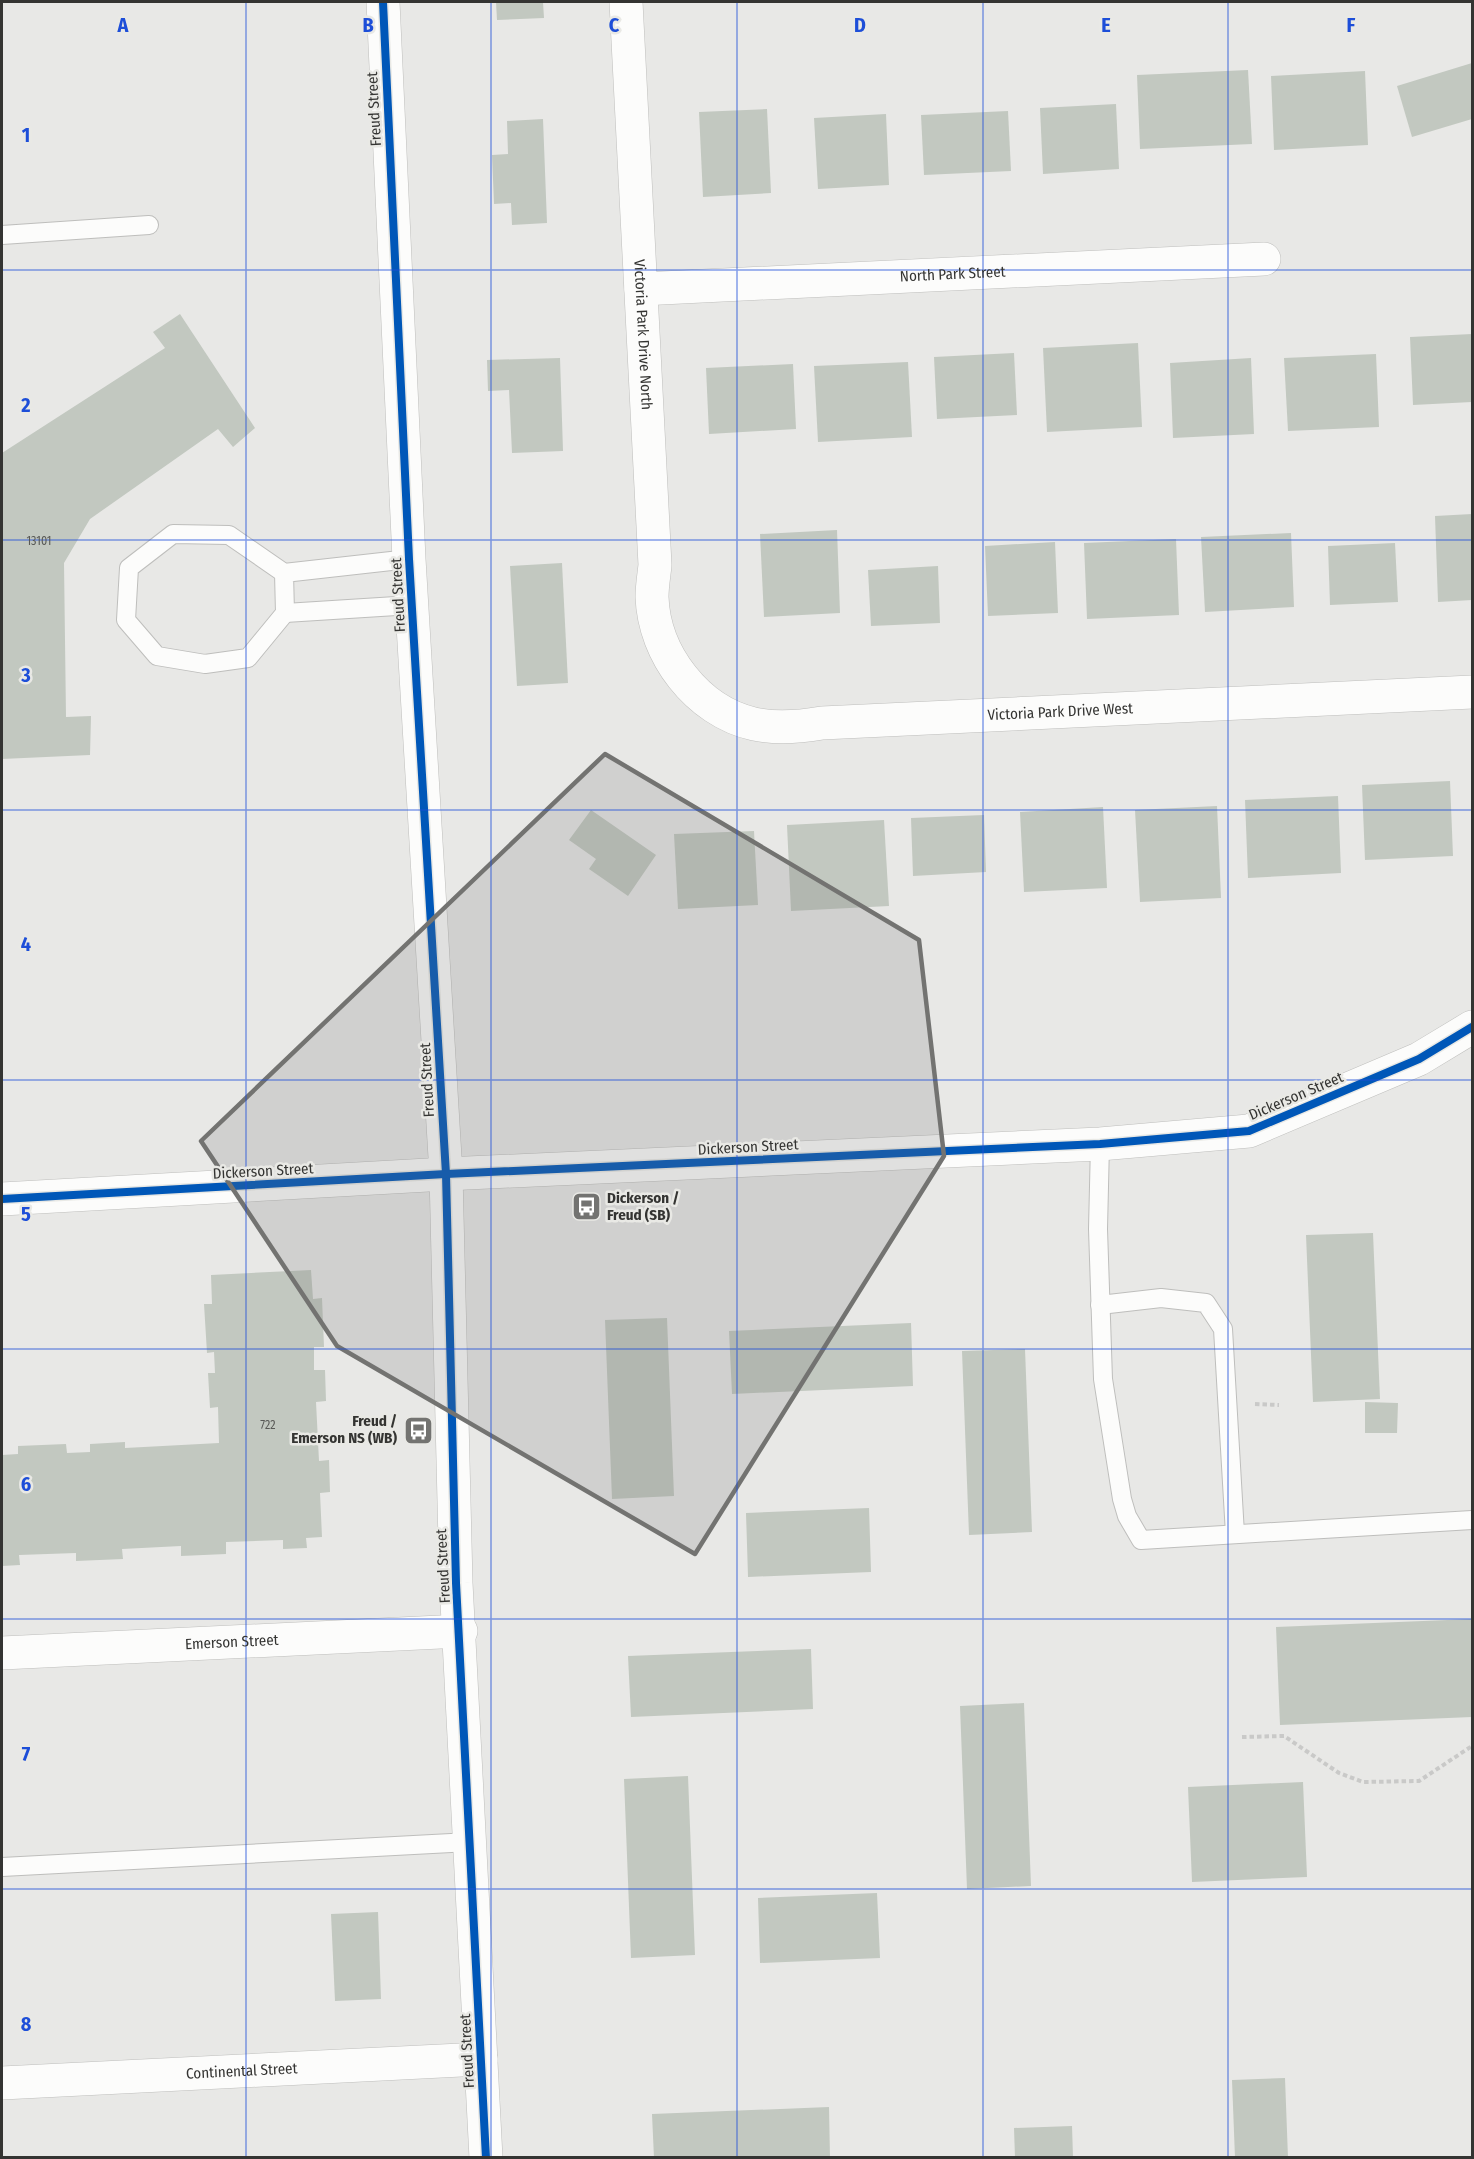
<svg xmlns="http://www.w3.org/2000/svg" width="1474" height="2159" viewBox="0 0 1474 2159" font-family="'Fira Sans Condensed',sans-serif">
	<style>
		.building { fill: #c2c8c0 }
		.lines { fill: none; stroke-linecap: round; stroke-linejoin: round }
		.lane-casing { stroke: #bebebc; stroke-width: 20 }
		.street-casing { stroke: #bebebc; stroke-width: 34 }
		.secondary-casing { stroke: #bebebc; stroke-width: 34 }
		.path { stroke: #c9c9c8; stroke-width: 4; stroke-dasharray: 4.5 3; stroke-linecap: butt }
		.lane { stroke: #fcfcfb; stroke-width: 18 }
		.street { stroke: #fcfcfb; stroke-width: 33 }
		.secondary { stroke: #fcfcfb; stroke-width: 33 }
		.cycleway-casing { stroke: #e9e9e5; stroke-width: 11 }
		.cycleway { stroke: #0057b8; stroke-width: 8 }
		.marked { fill: #737371; fill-opacity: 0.2; stroke: #737371; stroke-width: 4.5; stroke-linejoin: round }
		.grid { fill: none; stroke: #1d4ed8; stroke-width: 1.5; stroke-opacity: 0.55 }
		.labels { text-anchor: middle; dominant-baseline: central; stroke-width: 5; stroke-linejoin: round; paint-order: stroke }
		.number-label { font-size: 12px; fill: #585956 }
		.street-label { font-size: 15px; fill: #343432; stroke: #e9e9e5 }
		.poi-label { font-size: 15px; font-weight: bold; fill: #343432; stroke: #e9e9e5; text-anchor: start }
		.grid-label { font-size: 20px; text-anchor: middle; font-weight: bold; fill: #1d4ed8; stroke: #e9e9e5; stroke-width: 5; stroke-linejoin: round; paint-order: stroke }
	</style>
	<rect width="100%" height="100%" fill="#e8e8e6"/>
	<g class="building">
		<polygon points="496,2 543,2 544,18 497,20"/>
		<polygon points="1472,63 1472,119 1412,137 1397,86"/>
		<polygon points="1248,70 1252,144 1140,149 1137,75"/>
		<polygon points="1365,71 1368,145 1274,150 1271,76"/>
		<polygon points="1116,104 1119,169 1043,174 1040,108"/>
		<polygon points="767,109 771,193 703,197 699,112"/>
		<polygon points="1008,111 1011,171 924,175 921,115"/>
		<polygon points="886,114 889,185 818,189 814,118"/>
		<polygon points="543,119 547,223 512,225 511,203 494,204 492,155 508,154 507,121"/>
		<polygon points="180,314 255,428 233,447 218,429 90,519 64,563 66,717 91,716 90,755 2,759 2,453 165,348 153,332"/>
		<polygon points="1472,334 1472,402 1413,405 1410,337"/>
		<polygon points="1138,343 1142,427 1047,432 1043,348"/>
		<polygon points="1014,353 1017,415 937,419 934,357"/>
		<polygon points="1376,354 1379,427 1288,431 1284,358"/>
		<polygon points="560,358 563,451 512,453 509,390 488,391 487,360"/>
		<polygon points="1251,358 1254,434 1173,438 1170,363"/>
		<polygon points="908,362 912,437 818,442 814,366"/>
		<polygon points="793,364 796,429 709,434 706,368"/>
		<polygon points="1472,514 1472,600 1438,602 1435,516"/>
		<polygon points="837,530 840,613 764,617 760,534"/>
		<polygon points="1291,533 1294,607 1205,612 1201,537"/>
		<polygon points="1176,539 1179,615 1087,619 1084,543"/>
		<polygon points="1055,542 1058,613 988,616 985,546"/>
		<polygon points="1395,543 1398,602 1330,605 1328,546"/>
		<polygon points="562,563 568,683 517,686 510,566"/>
		<polygon points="938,566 940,623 871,626 868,570"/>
		<polygon points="1450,781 1453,856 1365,860 1362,785"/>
		<polygon points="1338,796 1341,873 1248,878 1245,800"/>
		<polygon points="1217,806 1221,898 1140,902 1135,810"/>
		<polygon points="1103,807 1107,888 1024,892 1020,812"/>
		<polygon points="591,810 656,855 628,896 589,869 596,859 569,840"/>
		<polygon points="984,815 986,872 913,876 911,818"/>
		<polygon points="884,820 889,906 791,911 787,825"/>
		<polygon points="754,831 758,905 678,909 674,834"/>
		<polygon points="1373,1233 1380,1399 1313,1402 1306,1235"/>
		<polygon points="311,1270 313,1299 322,1298 324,1347 314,1347 314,1370 325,1370 326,1401 316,1402 319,1461 329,1460 330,1492 320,1493 322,1537 306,1538 307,1548 283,1549 283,1540 226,1542 226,1554 181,1556 181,1546 122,1549 123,1559 76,1561 76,1553 19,1555 20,1565 2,1566 2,1455 18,1454 18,1446 66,1444 67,1453 90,1452 90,1444 125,1442 125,1448 219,1443 218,1407 210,1408 208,1373 215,1373 214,1352 207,1353 204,1304 212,1304 211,1275"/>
		<polygon points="667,1318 674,1496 612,1499 605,1320"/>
		<polygon points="911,1323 913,1386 732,1394 729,1331"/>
		<polygon points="1025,1349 1032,1532 969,1535 962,1351"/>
		<polygon points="1365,1402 1398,1403 1397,1433 1365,1433"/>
		<polygon points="869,1508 871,1572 748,1577 746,1513"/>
		<polygon points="1472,1619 1472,1717 1280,1725 1276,1627"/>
		<polygon points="811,1649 813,1709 631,1717 628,1656"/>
		<polygon points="1024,1703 1031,1886 967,1889 960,1706"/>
		<polygon points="688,1776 695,1955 631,1958 624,1779"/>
		<polygon points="1303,1782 1307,1877 1192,1882 1188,1787"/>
		<polygon points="877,1893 880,1958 760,1963 758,1898"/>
		<polygon points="378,1912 381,1999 335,2001 331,1914"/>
		<polygon points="1285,2078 1288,2158 1235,2158 1232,2080"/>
		<polygon points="829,2107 830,2158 654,2158 652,2114"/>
		<polygon points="1072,2126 1073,2158 1015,2158 1014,2128"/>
	</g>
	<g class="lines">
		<defs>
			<g id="lane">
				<polyline points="2,235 149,225"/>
				<polyline points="284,573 285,613 248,658 205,664 157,656 126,620 129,568 173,534 229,535 284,573 409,559"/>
				<polyline points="285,613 412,605"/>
				<polyline points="1100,1144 1098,1229 1103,1379 1122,1499 1127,1516 1141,1540 1472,1520"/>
				<polyline points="1100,1305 1161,1298 1206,1303 1223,1329 1235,1534"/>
				<polyline points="2,1867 470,1842"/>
			</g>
			<g id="street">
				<polyline points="383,2 409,559 446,1174 1100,1144 1249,1131 1419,1059 1472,1027"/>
				<path id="s1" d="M626 2 655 565C654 575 652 586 652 597 654 654 697 711 754 724 777 729 799 727 822 723L1472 692"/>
				<path id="s2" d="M641 289 1264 259"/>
				<path id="s3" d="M2 1653 461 1631"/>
				<path id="s4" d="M2 2083 481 2059"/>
			</g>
			<polyline id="secondary" points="2,1199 446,1174 456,1583 486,2158"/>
		</defs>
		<use href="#lane" class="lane-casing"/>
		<use href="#street" class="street-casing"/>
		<use href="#secondary" class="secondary-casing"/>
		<g class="path">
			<polyline points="1255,1404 1279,1405"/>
			<polyline points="1242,1737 1284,1736 1339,1773 1363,1782 1419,1781 1472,1746"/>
		</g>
		<use href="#lane" class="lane"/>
		<use href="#street" class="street"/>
		<use href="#secondary" class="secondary"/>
		<defs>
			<g id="cycleway">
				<polyline points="383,2 409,559 446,1174 456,1583 486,2158"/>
				<polyline points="2,1199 446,1174 1100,1144 1249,1131 1419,1059 1472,1027"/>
			</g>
		</defs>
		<use href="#cycleway" class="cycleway-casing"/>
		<use href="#cycleway" class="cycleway"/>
	</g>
	<path class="marked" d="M605 754 919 940 944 1156 695 1554 337 1346 201 1141Z"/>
	<path class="grid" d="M246 2V2158M491 2V2158M737 2V2158M983 2V2158M1228 2V2158M2 270H1472M2 540H1472M2 810H1472M2 1080H1472M2 1349H1472M2 1619H1472M2 1889H1472"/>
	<defs>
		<symbol id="bus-square" viewBox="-11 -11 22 22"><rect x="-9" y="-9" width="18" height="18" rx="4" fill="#737371" stroke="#e9e9e5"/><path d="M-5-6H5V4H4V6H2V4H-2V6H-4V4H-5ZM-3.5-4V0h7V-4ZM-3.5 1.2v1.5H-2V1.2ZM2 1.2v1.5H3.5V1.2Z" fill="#fff"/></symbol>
	</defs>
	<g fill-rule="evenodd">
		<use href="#bus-square" x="570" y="1190" width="33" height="33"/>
		<use href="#bus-square" x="402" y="1414" width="33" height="33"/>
	</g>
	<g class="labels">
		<g class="number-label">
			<text x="39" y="541">13101</text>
			<text x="268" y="1425">722</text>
		</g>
		<g class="street-label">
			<text transform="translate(374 109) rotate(-93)">Freud Street</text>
			<text stroke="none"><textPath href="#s2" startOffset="312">North Park Street</textPath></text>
			<text stroke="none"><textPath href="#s1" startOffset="333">Victoria Park Drive North</textPath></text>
			<text transform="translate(398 595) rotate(-93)">Freud Street</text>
			<text stroke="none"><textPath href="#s1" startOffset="1077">Victoria Park Drive West</textPath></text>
			<text transform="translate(427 1080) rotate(-93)">Freud Street</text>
			<text transform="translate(1296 1096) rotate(-23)">Dickerson Street</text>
			<text transform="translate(748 1147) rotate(-3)">Dickerson Street</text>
			<text transform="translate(263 1171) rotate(-3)">Dickerson Street</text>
			<text transform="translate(443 1566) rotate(-93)">Freud Street</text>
			<text stroke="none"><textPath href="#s3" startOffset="230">Emerson Street</textPath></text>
			<text transform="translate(467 2051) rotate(-93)">Freud Street</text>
			<text stroke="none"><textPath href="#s4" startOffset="240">Continental Street</textPath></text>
		</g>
		<g class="poi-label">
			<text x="607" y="1198">Dickerson /<tspan x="607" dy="17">Freud (SB)</tspan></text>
			<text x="397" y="1421" text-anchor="end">Freud /<tspan x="397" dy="17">Emerson NS (WB)</tspan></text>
		</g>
	</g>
	<g class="grid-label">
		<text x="123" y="32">A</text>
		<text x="368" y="32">B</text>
		<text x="614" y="32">C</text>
		<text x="860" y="32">D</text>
		<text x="1106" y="32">E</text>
		<text x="1351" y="32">F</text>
		<text x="26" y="142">1</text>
		<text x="26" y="412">2</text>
		<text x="26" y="682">3</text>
		<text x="26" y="951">4</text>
		<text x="26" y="1221">5</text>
		<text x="26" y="1491">6</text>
		<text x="26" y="1761">7</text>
		<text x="26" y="2031">8</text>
	</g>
	<rect width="1474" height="2159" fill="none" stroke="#343432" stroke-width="6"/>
</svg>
